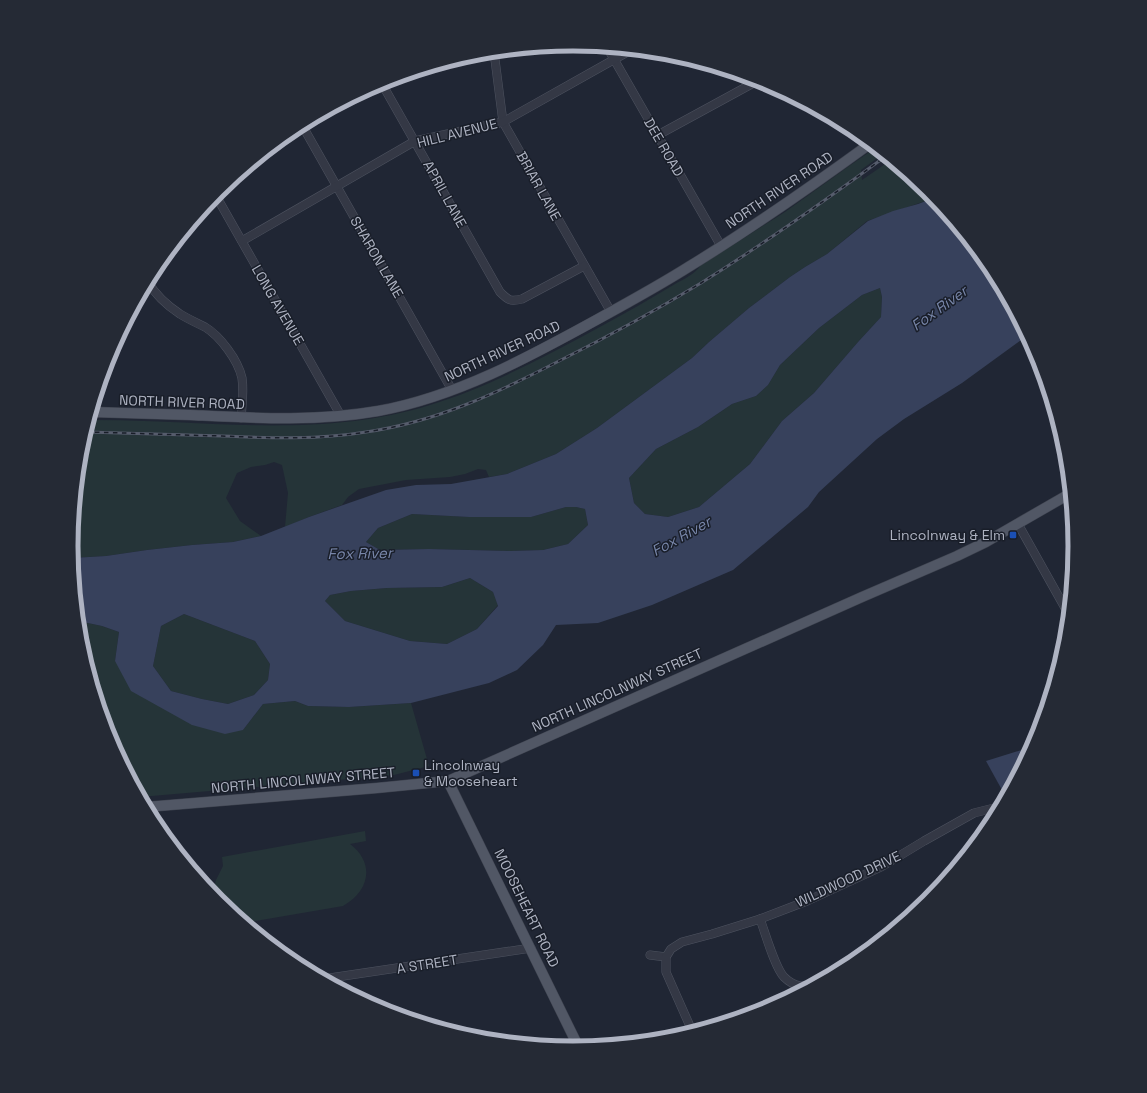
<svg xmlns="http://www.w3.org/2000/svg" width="1147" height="1093" viewBox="0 0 1147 1093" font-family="'Space Grotesk',sans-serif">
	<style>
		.green { fill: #253438 }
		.water { fill: #37415c; fill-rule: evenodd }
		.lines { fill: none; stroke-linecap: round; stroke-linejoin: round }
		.minor-casing { stroke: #4e5360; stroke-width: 9 }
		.major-casing { stroke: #3d424e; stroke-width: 11 }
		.minor { stroke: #343845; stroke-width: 8 }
		.major { stroke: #515765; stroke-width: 10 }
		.rail-casing { stroke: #565c6c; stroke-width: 3 }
		.rail { stroke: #191e29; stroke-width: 1.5; stroke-dasharray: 4.5; stroke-linecap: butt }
		.transit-dot { fill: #1a4fb4; stroke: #191e29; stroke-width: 1.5 }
		.labels { text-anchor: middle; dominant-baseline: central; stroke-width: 3; stroke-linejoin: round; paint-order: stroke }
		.street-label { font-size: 14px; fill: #aeb3c2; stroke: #191e29 }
		.poi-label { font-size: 14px; fill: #aeb3c2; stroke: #191e29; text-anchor: end }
		.water-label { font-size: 15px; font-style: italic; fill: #7886a9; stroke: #191e29 }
		.rim { fill: none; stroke: #aeb3c2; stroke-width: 5 }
	</style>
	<rect width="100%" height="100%" fill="#202634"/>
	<g class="green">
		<path d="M877 149 883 154 861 170 862 180 891 160 929 191 934 198 867 221 827 254 805 267 790 277 749 308 709 342 692 358 597 428 556 454 507 474 489 477 486 470 478 469 465 474 450 477 406 480 359 489 348 497 342 505 309 517 285 527 288 493 282 465 274 462 265 465 251 467 237 473 226 498 240 521 261 536 233 542 192 545 147 550 106 556 72 558 71 546 81 448 89 420C131 420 172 422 213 424 286 427 360 427 430 405 489 387 544 357 598 328 624 314 650 299 675 284 684 279 695 274 701 265L785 212 852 164 868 153Z"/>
		<polygon points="880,288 882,297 881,317 858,342 814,393 782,421 750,464 699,507 668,517 645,514 634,503 629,478 656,449 698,427 732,404 756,396 768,385 780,365 819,328 862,295"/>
		<polygon points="566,507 576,507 585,509 588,525 568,544 543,550 510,551 429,549 380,550 366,542 378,528 412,514 469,517 531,517"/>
		<polygon points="470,578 493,592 498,605 477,629 447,644 410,641 345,621 325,601 330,595 351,591 387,588 442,587"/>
		<polygon points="77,611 79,611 83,622 102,626 119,632 115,661 243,730 263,704 295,701 308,706 349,707 411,703 429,766 394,775 140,797 109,739 81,644"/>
		<polygon points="184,614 255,641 270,664 268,680 254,695 228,704 202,699 171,691 153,666 161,626"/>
		<path d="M365 831 366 841 350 844C375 863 370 891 343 906L244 923 216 900 215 895 214 887 216 880 223 866 222 857Z"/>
	</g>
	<g class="water">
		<path d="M934 198 991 268 1028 335 962 383 904 419 877 439 819 492 808 507 733 570 652 605 598 623 556 625 543 645 517 670 489 683 411 703 349 707 308 706 295 701 263 704 243 730 225 734 192 725 131 691 115 661 119 632 102 626 83 622 79 611H77L72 558 106 556 147 550 192 545 233 542 261 536 309 517 386 490 416 485 451 484 507 474 556 454 597 428 692 358 709 342 749 308 790 277 805 267 827 254 868 221 893 211 918 204ZM880 288 882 297 881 317 858 342 814 393 782 421 750 464 699 507 668 517 645 514 634 503 629 478 656 449 698 427 732 404 756 396 768 385 780 365 819 328 862 295ZM566 507H576L585 509 588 525 568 544 543 550 510 551 429 549 380 550 366 542 378 528 412 514 469 517H531ZM470 578 493 592 498 606 477 629 447 644 410 641 345 621 325 601 330 595 351 591 387 588 442 587ZM184 614 255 641 270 664 268 680 254 695 228 704 202 699 171 691 153 666 161 626Z"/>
		<polygon points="1034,746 1011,789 1002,790 986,761"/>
	</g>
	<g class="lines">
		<defs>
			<g id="minor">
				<polyline points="607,47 721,246"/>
				<polyline points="494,52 503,122 611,312"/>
				<path d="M381 82 500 292C508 300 510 302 522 299L584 266"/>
				<polyline points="302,125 452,390"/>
				<polyline points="658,135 759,80"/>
				<polyline points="215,194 341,416"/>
				<polyline points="242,241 415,141 503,122 631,50"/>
				<path d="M148 282C155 294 168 306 180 314 188 319 197 323 205 327 220 336 238 360 242 378 244 391 242 405 241 418"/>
				<polyline points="1018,524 1069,615"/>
				<path d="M760 919C765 932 775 968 784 977 788 981 795 985 800 986 809 987 819 981 827 978"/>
				<polyline points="650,955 666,957"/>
				<polyline points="323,979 531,948"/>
				<polyline points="693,1033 666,972 666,957 671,949 682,942 712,934 760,919 807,901 881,867 924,841 974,813 1002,806"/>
			</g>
			<g id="major">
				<path d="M92 412C124 413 157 414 190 415 253 418 315 422 378 411 456 397 529 357 598 319 629 302 660 285 690 266 752 228 812 186 871 143"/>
				<polyline points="448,781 579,1048"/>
				<polyline points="146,807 377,788 448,781 862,597 957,556 986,542 1071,493"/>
			</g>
		</defs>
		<use href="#minor" class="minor-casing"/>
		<use href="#major" class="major-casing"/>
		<use href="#minor" class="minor"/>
		<use href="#major" class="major"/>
		<defs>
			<path id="rail" d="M86 432C131 433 176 435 222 436 270 438 318 440 366 432 436 422 497 393 559 361 607 337 655 311 701 283 765 243 826 200 886 156"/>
		</defs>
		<use href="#rail" class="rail-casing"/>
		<use href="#rail" class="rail"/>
	</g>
	<g class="transit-dot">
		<rect x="1009" y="531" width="8" height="8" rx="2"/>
		<rect x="412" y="769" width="8" height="8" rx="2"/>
	</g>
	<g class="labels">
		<g class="street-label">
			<text transform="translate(457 133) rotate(-14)">HILL AVENUE</text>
			<text transform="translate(664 147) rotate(60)">DEE ROAD</text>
			<text transform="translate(539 186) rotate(61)">BRIAR LANE</text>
			<text transform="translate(779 190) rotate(-34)">NORTH RIVER ROAD</text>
			<text transform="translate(445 194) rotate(61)">APRIL LANE</text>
			<text transform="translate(377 257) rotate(60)">SHARON LANE</text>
			<text transform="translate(278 305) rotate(60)">LONG AVENUE</text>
			<text transform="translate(502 351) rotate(-25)">NORTH RIVER ROAD</text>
			<text transform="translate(182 402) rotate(2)">NORTH RIVER ROAD</text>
			<text transform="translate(617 690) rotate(-24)">NORTH LINCOLNWAY STREET</text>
			<text transform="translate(303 780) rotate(-5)">NORTH LINCOLNWAY STREET</text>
			<text transform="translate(848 879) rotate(-25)">WILDWOOD DRIVE</text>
			<text transform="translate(527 908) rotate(64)">MOOSEHEART ROAD</text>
			<text transform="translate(427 964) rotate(-9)">A STREET</text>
		</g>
		<g class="poi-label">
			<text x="1005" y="535">Lincolnway &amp; Elm</text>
			<text x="424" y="765" text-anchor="start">Lincolnway<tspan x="424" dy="16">&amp; Mooseheart</tspan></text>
		</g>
		<g class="water-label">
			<text transform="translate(939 308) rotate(-36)">Fox River</text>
			<text transform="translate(681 536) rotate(-29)">Fox River</text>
			<text transform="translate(360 553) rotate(-1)">Fox River</text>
		</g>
	</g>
	<path d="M0 0H1147V1093H0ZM78 546a495 495 0 1 1 990 0a495 495 0 1 1-990 0Z" fill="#252a35" fill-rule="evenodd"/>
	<path class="rim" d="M78 546a495 495 0 1 1 990 0a495 495 0 1 1-990 0Z"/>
</svg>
